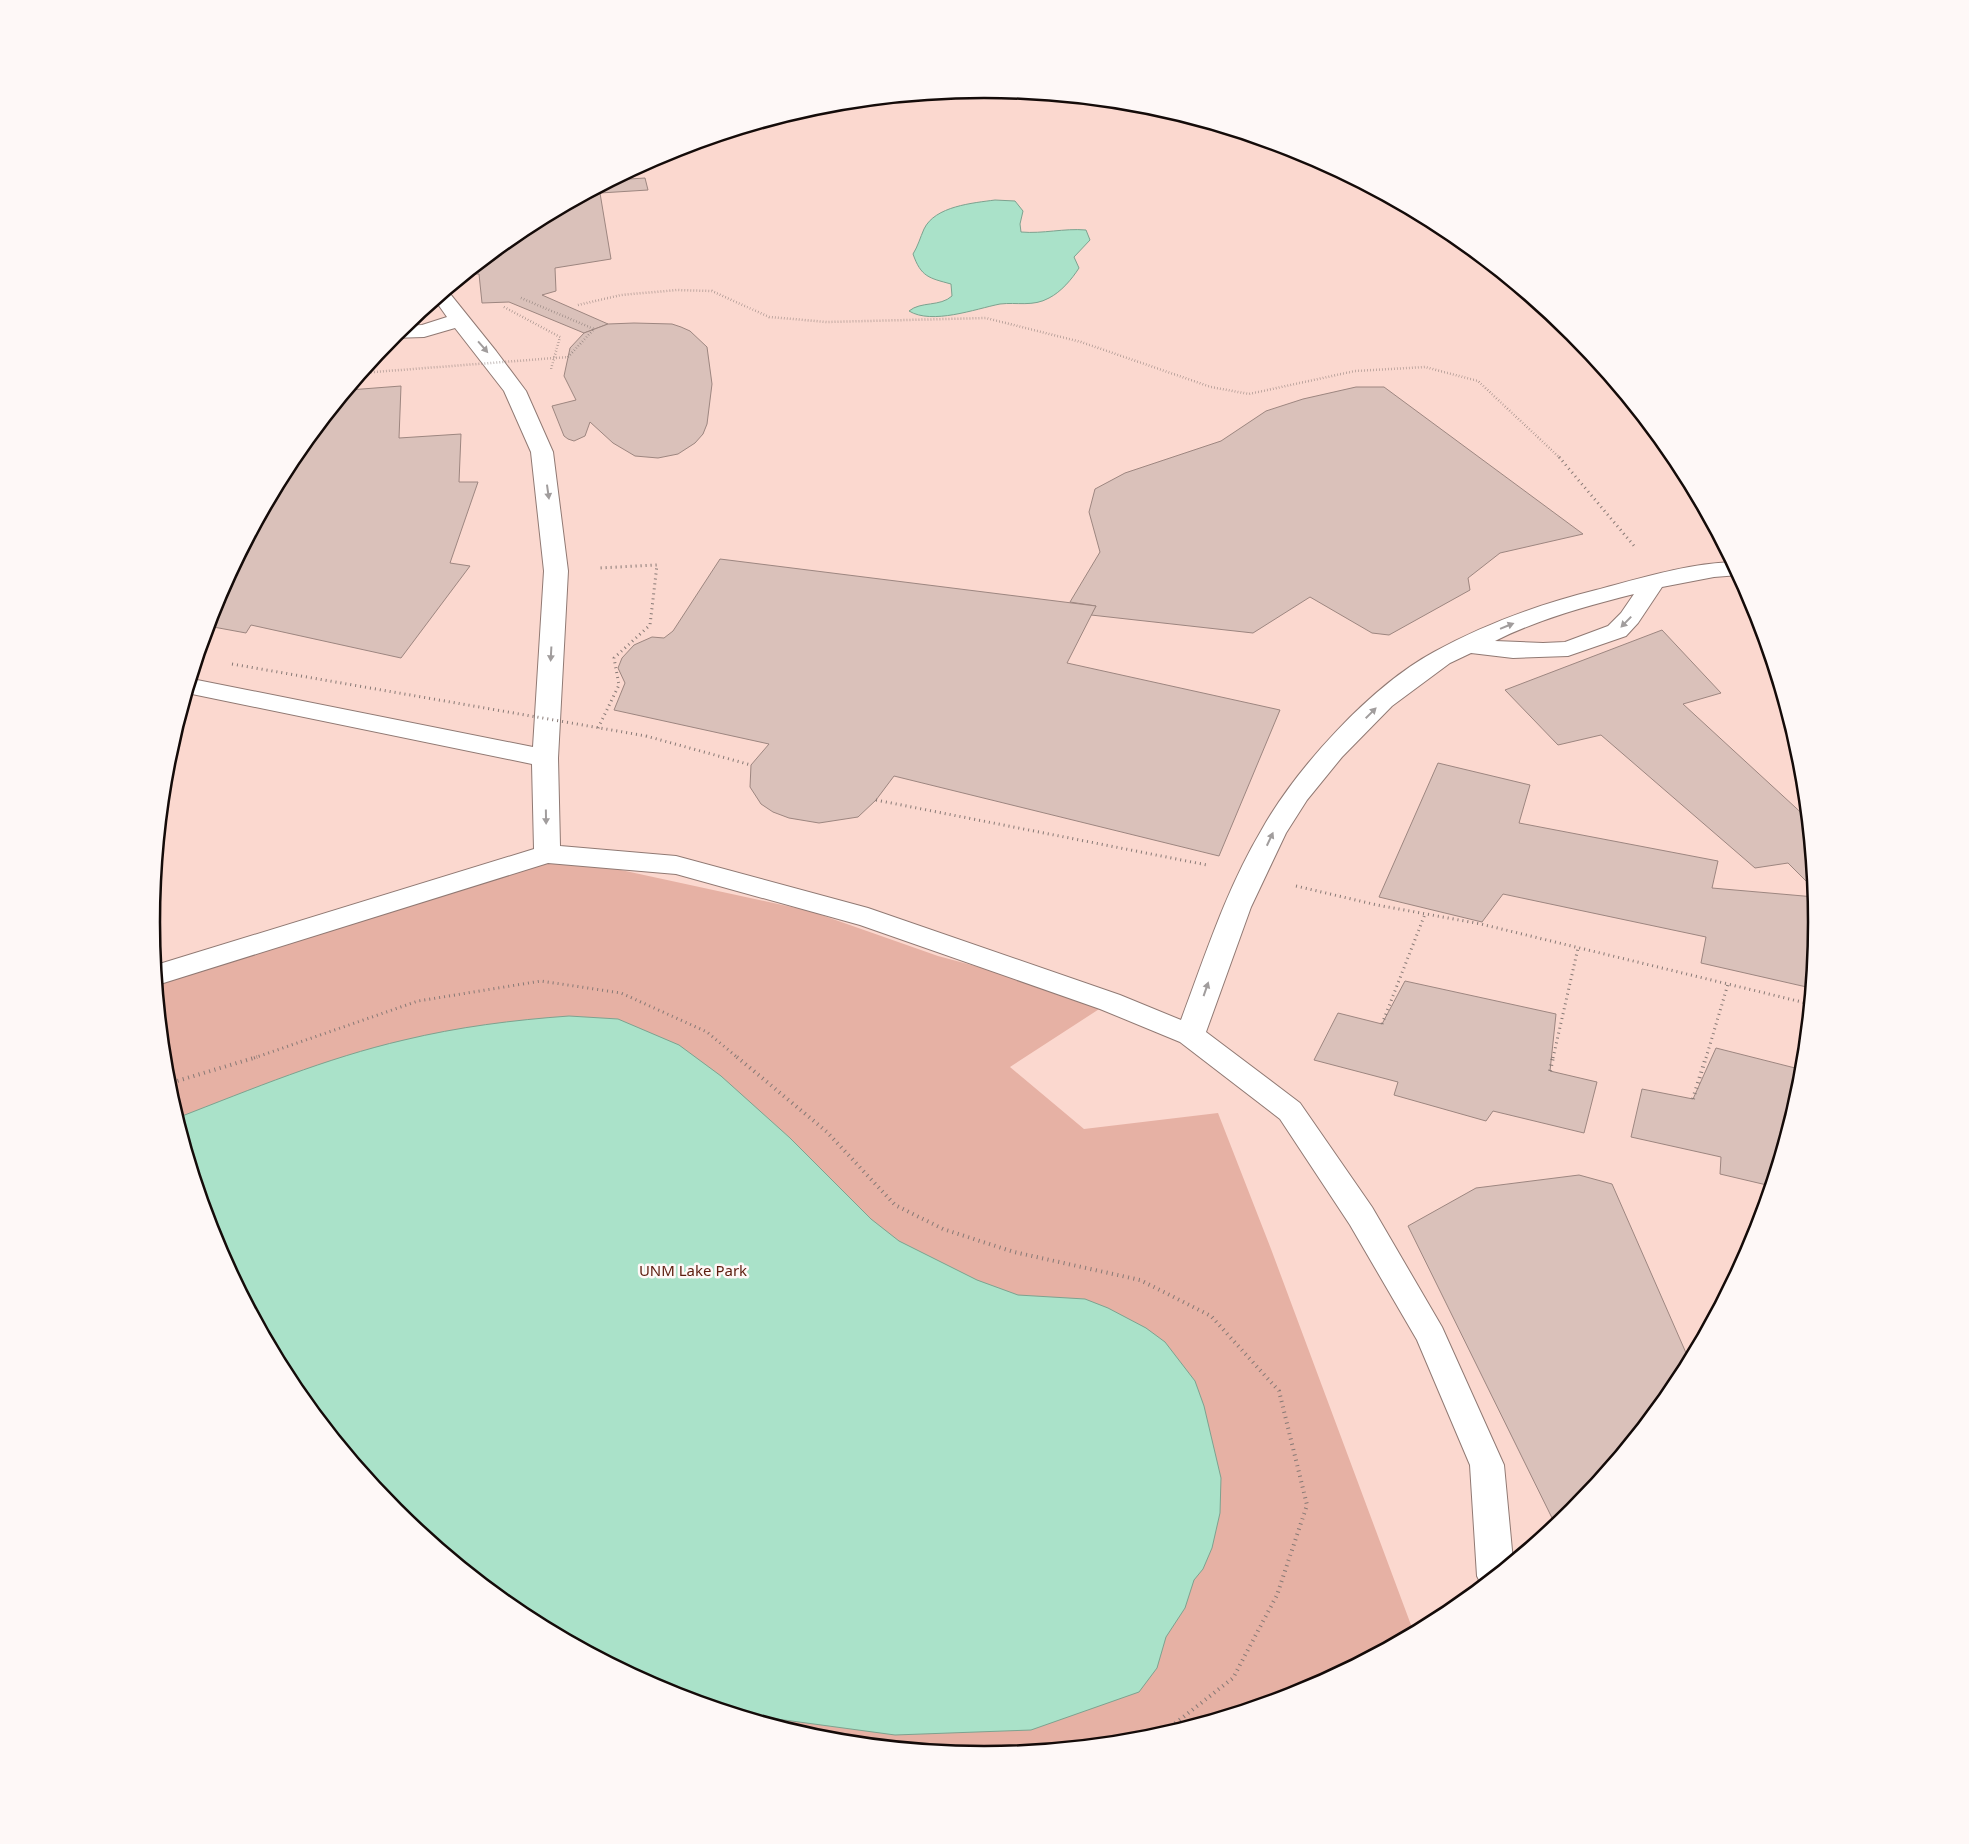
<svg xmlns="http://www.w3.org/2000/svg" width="1969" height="1844" viewBox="0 0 1969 1844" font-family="'Noto Sans',sans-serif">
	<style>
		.built { fill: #fbd8cf }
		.green { fill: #e6b1a4 }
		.water { fill: #aae2c9; stroke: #7da28f }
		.building { fill: #dac1ba; stroke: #9d8680 }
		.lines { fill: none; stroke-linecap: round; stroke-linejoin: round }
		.service-casing { stroke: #907973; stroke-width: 2 }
		.path-far2 { stroke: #877975; stroke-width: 2.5; stroke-dasharray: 0.5 2.5; stroke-linecap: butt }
		.path-far1 { stroke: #877975; stroke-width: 3; stroke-dasharray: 1 4; stroke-linecap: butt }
		.path { stroke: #877975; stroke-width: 4; stroke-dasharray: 1 4.5; stroke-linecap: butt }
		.service { fill: #fff; fill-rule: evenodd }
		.path-bridge-far1 { stroke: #877975; stroke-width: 2.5; stroke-dasharray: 0.5 2.5; stroke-linecap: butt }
		.path-bridge { stroke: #877975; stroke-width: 3; stroke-dasharray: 1 4; stroke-linecap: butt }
		.oneway { fill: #a19d9d }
		.labels { text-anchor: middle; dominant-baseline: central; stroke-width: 5; stroke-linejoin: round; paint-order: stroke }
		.park-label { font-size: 15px; fill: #5c1c0d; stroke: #fef8f7 }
		.rim { fill: none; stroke: #140b09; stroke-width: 2.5 }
	</style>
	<rect width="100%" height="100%" fill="#fce7e2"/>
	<circle class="built" cx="984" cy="922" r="831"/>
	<polygon class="green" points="547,854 810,911 938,956 1110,1002 1010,1067 1084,1129 1218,1113 1271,1249 1414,1633 1303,1692 1147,1739 984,1755 822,1739 665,1692 521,1615 395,1511 292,1385 215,1241 167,1084 157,975"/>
	<g class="water">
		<path d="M995 200 1015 201 1023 211 1020 224 1021 232C1043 234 1064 228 1086 230L1090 240 1074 257 1079 268C1072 279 1061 292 1049 298 1033 307 1017 302 1000 304 975 309 932 325 909 311 921 301 940 307 952 296L951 284C929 278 921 277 913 254 918 246 920 238 924 229 935 206 973 203 995 200Z"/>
		<path d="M569 1016 618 1019 679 1045 721 1076 790 1138 871 1219 899 1241 977 1280 1018 1295 1085 1299 1108 1308 1146 1328 1165 1342 1195 1381 1204 1406 1221 1478 1220 1513 1212 1548 1203 1569 1194 1580 1185 1608 1166 1637 1157 1668 1139 1692 1031 1730 895 1735 740 1714 665 1692 521 1615 395 1511 292 1385 215 1241 177 1118C252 1089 326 1058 404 1040 458 1027 513 1020 569 1016Z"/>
	</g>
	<g class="building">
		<polygon points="645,178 648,190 600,193 611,259 555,268 556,291 542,295 608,324 584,333 509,302 482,303 479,274 467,274 522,229 614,180"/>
		<polygon points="634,323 672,324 681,327 690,331 707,347 712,384 707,424 703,434 695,443 678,454 658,458 635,456 613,443 590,422 585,436 574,441 568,439 564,436 552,406 576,400 564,376 570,348 584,333 608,324"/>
		<polygon points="401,386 399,438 461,434 459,482 478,482 450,563 470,566 401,658 251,625 246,633 208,626 215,603 292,459 349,390"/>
		<polygon points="1356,387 1384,387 1583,534 1500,553 1468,578 1470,590 1389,635 1372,633 1310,597 1253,633 1091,615 1096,606 1070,602 1100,552 1089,512 1095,489 1125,473 1221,441 1266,411 1303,399"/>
		<polygon points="720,559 1096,606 1067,663 1280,710 1219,856 894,776 876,800 858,817 819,823 789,818 773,812 761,804 750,787 751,765 769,744 614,710 625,683 618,668 622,658 634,645 652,637 664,638 673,631"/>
		<polygon points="1662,630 1721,693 1683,704 1808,819 1815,890 1788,863 1755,868 1601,735 1558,745 1505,690"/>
		<polygon points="1438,763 1530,785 1519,823 1718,861 1712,888 1815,897 1818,922 1811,988 1701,963 1706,937 1503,894 1482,922 1379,897"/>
		<polygon points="1405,981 1556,1014 1550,1071 1597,1082 1584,1133 1493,1111 1486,1121 1394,1095 1398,1082 1314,1060 1338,1013 1382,1024"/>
		<polygon points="1716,1048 1803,1070 1802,1085 1771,1186 1720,1174 1721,1157 1631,1137 1642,1089 1693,1099"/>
		<polygon points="1579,1175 1612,1184 1690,1362 1677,1385 1573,1511 1556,1526 1408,1226 1476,1188"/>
	</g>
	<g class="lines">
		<defs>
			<path id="service" d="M447 290 496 351 526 391 553 452 568 571 558 758 560 846 676 856 868 908 1120 995 1181 1020C1205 956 1226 890 1261 831 1296 768 1371 686 1434 652 1485 624 1540 604 1596 590 1641 578 1686 564 1732 562L1739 575 1714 577 1662 587 1638 623 1626 636 1568 656 1513 658 1471 653 1450 663 1392 706 1342 757 1307 800 1286 833 1251 907 1206 1032 1300 1103 1372 1207 1442 1327 1504 1465 1513 1561 1482 1586 1477 1576 1470 1465 1417 1340 1350 1225 1280 1119 1180 1042 1100 1009 860 925 676 874 548 863 157 985 156 965 534 849 532 764 187 693 192 679 533 747 544 571 531 452 504 391 455 328 424 337 391 338 403 326 422 325 447 317 435 300ZM1634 594 1621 613 1608 626 1565 642 1543 643 1495 641C1539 619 1587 606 1634 594Z"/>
		</defs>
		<use href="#service" class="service-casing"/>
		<g class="path-far2">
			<polyline points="521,298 594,329 568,357"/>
			<polyline points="578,305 621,295 677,290 712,291 769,317 827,322 986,318 1081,342 1211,387 1249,394 1355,371 1425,367 1478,381 1560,458"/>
			<polyline points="504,307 560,337 551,369"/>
			<polyline points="362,373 374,372"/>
		</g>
		<g class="path-far1">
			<polyline points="1559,457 1635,547"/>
			<polyline points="598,728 619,685 614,658 650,625 657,565 599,568"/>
			<polyline points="646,736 751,765"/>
			<polyline points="876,800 1207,865"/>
			<polyline points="1296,886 1377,905 1481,924 1810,1004"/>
			<polyline points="1382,1024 1425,914"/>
			<polyline points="254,1058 418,1001 541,981 621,993 707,1032 738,1058"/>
			<polyline points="1553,1058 1578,948"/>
			<polyline points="1706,1058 1728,984"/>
		</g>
		<g class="path">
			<polyline points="737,1057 827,1132 895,1205 943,1229 1014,1252 1140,1280 1211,1316 1279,1391 1307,1505 1277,1595 1233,1678 1159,1736"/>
			<polyline points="1550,1071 1553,1057"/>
			<polyline points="167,1084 257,1057"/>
			<polyline points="1693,1099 1706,1057"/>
		</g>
		<use href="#service" class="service"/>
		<polyline class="path-bridge-far1" points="374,372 568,357"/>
		<polyline class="path-bridge" points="232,664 646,736"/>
	</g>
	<defs><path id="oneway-solid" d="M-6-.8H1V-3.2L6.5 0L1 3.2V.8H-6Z" transform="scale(1.25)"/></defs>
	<g class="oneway">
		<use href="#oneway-solid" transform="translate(483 347) rotate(49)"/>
		<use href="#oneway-solid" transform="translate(548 492) rotate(82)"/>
		<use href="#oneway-solid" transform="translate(1626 622) rotate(134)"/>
		<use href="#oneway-solid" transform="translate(1507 626) rotate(-22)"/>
		<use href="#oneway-solid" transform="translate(551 654) rotate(93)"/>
		<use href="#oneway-solid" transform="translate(1371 713) rotate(-45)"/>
		<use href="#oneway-solid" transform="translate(546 817) rotate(89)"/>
		<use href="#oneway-solid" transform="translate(1270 839) rotate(-65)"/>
		<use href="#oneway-solid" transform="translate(1206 989) rotate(-71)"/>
	</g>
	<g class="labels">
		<g class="park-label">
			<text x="693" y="1270">UNM Lake Park</text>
		</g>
	</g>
	<path d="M0 0H1969V1844H0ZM160 922a824 824 0 1 1 1648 0a824 824 0 1 1-1648 0Z" fill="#fef8f7" fill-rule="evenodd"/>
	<path class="rim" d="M160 922a824 824 0 1 1 1648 0a824 824 0 1 1-1648 0Z"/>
</svg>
